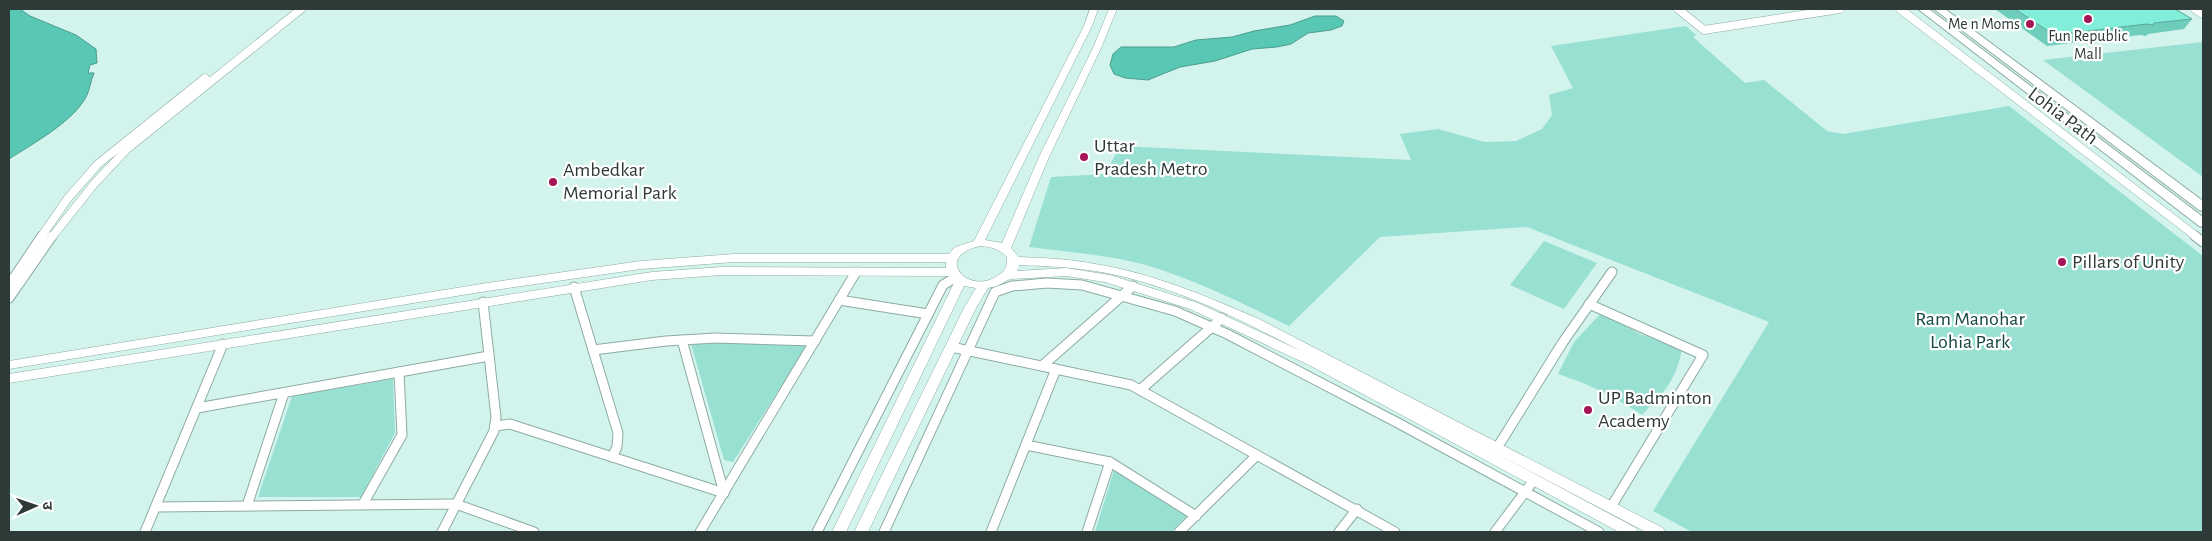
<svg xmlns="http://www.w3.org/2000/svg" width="2212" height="541" viewBox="0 0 2212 541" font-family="'Alegreya Sans','Noto Sans Devanagari',sans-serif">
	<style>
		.green { fill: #98e0d2 }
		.water { fill: #58c7b4; stroke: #4b9d8e }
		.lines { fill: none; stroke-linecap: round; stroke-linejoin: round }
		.minor-far1-casing { stroke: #8caba4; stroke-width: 9 }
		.minor-casing { stroke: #8caba4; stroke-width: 11 }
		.tertiary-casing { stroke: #8caba4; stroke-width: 1 }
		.secondary-casing { stroke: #8caba4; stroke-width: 2 }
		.minor-far1 { stroke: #fff; stroke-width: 8 }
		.minor { stroke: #fff; stroke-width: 9 }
		.tertiary { fill: #fff; fill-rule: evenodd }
		.secondary { fill: #fff; fill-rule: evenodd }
		.wall { fill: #6fcdbb }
		.building { fill: #81eeda; stroke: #5aa799 }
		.poi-dot { fill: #a41456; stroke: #fff; stroke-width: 2 }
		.labels { text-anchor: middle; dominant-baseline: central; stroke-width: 4.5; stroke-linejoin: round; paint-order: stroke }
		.far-poi-label { font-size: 16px; fill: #2d3a37; stroke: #fff; text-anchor: end }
		.street-label { font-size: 20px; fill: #2d3a37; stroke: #fff }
		.poi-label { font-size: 20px; fill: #2d3a37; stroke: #fff; text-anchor: start }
		.park-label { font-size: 20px; fill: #164740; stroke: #fff }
	</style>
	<rect width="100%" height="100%" fill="#d3f4ed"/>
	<g class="green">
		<path d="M1686 26 1696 35 1693 37 1745 83 1764 80 1827 131 1843 134 2009 106 2203 256V532H1692L1653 511 1769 322 1527 227 1380 237 1289 326C1242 303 1196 280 1146 265 1108 255 1068 252 1029 247L1051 177 1105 174 1120 146 1411 160 1400 134 1438 129 1485 142 1516 141 1542 129 1552 115 1549 95 1573 88 1551 46Z"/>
		<polygon points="2203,42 2203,177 2043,60"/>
		<polygon points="1544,241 1597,263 1564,309 1510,285"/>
		<path d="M1601 313 1640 334 1682 349C1676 381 1664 392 1642 415 1615 397 1589 384 1558 374L1574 342Z"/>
		<polygon points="718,342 808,344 733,462 724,460 691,344"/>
		<polygon points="393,379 395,433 361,497 258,497 292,396"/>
		<polygon points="1114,470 1187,516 1171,532 1095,532"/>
	</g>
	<g class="water">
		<path d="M9 9H20L30 16 76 35 96 49 97 63 90 65 88 73H94C91 80 90 88 87 95 75 121 32 144 9 159Z"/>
		<polygon points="1315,16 1336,16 1344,21 1342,26 1331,30 1308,33 1291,44 1277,47 1252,49 1215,61 1180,67 1148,80 1125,78 1114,74 1110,65 1113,54 1121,47 1174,47 1196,40 1232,37 1254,31 1290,25"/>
	</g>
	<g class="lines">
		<defs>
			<g id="minor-far1">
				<polyline points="1678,9 1704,30 1840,9"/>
				<polyline points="1900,9 2197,237"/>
				<polyline points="2195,9 2203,14"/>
				<polyline points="41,237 68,198 98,164 205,78"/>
				<polyline points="52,237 94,184 127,149 301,9"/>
			</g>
			<g id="minor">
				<polyline points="2195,236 2203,242"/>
				<polyline points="9,285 42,236"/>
				<polyline points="574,287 618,433 617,447 612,457"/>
				<polyline points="9,298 52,236"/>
				<polyline points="839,300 928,314"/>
				<polyline points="1589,304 1703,355 1611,507"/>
				<polyline points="682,340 724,493"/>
				<polyline points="951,347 1131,385 1395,532"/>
				<polyline points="593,350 666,341 715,338 815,341"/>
				<polyline points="1042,366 1133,286"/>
				<polyline points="1140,390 1222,318"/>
				<polyline points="197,408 489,356"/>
				<polyline points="495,426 510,424 724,493"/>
				<polyline points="1026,445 1110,462 1196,516"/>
				<polyline points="1497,448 1563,342 1612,272"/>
				<polyline points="363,504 402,435 399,372"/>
				<polyline points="247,506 284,393"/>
				<polyline points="156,507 456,504 534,532"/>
				<polyline points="145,532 223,344"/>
				<polyline points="442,532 494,431 496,417 483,302"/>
				<polyline points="700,532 856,272"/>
				<polyline points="817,532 943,285 956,277"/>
				<polyline points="884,532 995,292 1012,286 1047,283 1082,285 1175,311 1227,334 1398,423 1599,532"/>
				<polyline points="991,532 1056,369"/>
				<polyline points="1087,532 1110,462"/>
				<polyline points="1179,532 1257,455"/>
				<polyline points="1339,532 1357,509"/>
				<polyline points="1495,532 1534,480"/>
			</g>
			<path id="tertiary" d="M1090 9H1098L1092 26 985 240 1002 243 1039 157 1093 48 1109 9H1117L1101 48 1049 157 1011 248 1019 257C1044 258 1070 259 1095 264 1152 273 1206 296 1259 319L1663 528 1665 532H1646L1486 448 1636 528 1638 532H1619L1309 365 1190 309 1105 282 1066 276 1010 279 997 286 988 288 976 308 868 532H854L964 308 976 288 964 286 846 532H832L955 281 950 276 722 275 652 280 9 383V374L652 272 722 267 946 268V262H734L641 269 487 291 9 369V361L487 283 641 261 734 254H949L955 247 974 241 1084 26ZM981 246C992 247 999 249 1007 257 1007 269 1005 272 994 278 965 293 934 255 981 246ZM1019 265C1044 266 1069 267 1095 271 1168 283 1236 317 1301 351L1198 303 1110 275 1066 268 1017 271Z"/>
			<g id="secondary">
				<polygon points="1918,9 1929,9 2203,217 2203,227 2199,226"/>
				<polygon points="1934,9 1945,9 2203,201 2203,211 2199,210"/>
			</g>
		</defs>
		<use href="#minor-far1" class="minor-far1-casing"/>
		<use href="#minor" class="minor-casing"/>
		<use href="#tertiary" class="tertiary-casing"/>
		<use href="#secondary" class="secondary-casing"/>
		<use href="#minor-far1" class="minor-far1"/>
		<use href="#minor" class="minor"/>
		<use href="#tertiary" class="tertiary"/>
		<use href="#secondary" class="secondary"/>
	</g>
	<polygon class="wall" points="1995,9 2175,9 2192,19 2184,29 2148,34 2146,36 2140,35 2047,46"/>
	<polygon class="building" points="2015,9 2175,9 2192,19 2154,23 2153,25 2147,24 2054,35"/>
	<g class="poi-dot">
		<circle cx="2088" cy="19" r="5"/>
		<circle cx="2030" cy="24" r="5"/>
		<circle cx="1084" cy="157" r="5"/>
		<circle cx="553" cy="182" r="5"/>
		<circle cx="2062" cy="262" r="5"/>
		<circle cx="1588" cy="410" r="5"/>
	</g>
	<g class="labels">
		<g class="far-poi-label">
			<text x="2020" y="24">Me n Moms</text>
			<text x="2088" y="36" text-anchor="middle">Fun Republic<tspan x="2088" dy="18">Mall</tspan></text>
		</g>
		<g class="street-label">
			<text transform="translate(2063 116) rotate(37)">Lohia Path</text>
		</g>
		<g class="poi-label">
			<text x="1094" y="146">Uttar<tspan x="1094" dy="23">Pradesh Metro</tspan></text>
			<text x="563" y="170">Ambedkar<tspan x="563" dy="23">Memorial Park</tspan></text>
			<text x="2072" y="262">Pillars of Unity</text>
			<text x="1598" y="398">UP Badminton<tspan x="1598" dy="23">Academy</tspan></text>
		</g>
		<g class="park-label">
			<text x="1970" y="319">Ram Manohar<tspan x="1970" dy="23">Lohia Park</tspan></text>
		</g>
	</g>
	<rect width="2212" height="541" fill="none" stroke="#2d3a37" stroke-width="20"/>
	<g transform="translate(35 506) rotate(88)" stroke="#ffffff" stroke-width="4" paint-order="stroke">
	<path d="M0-4L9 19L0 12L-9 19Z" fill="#2d3a37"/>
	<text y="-8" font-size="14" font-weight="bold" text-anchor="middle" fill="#2d3a37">उ</text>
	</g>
</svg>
